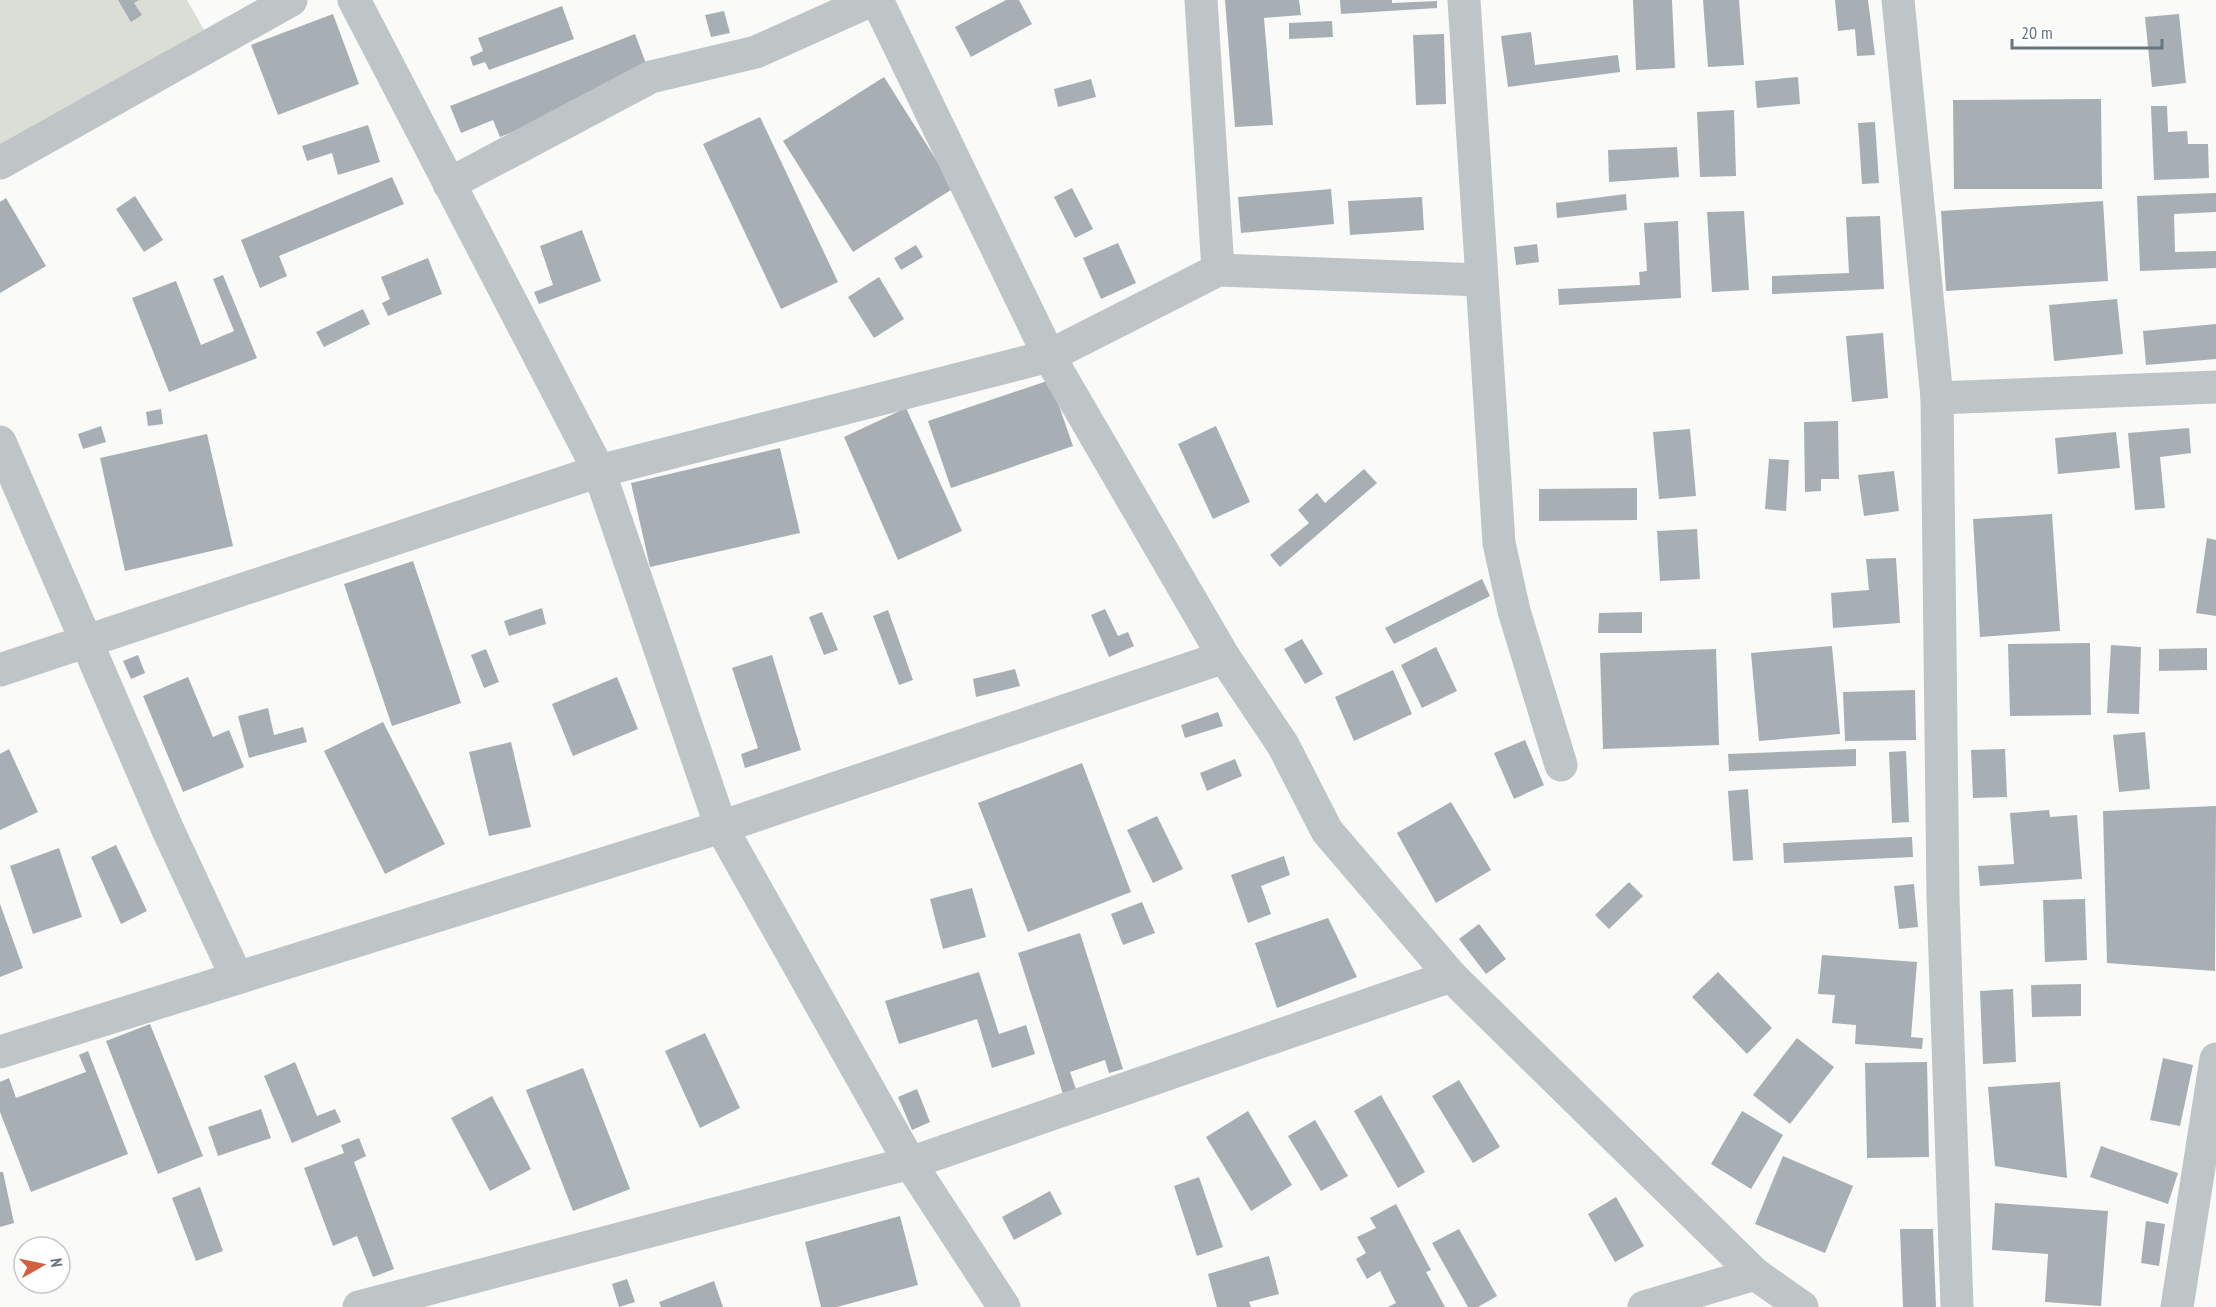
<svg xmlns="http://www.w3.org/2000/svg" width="2216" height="1307" viewBox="0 0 2216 1307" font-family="'PT Sans Narrow',sans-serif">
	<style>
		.green { fill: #daded7 }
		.building { fill: #a7afb4 }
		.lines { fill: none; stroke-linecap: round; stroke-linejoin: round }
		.minor { stroke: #bfc4c7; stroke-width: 33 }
	</style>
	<rect width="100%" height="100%" fill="#fafaf8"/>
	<polygon class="green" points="0,0 187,0 208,37 0,158"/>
	<g class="building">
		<polygon points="118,0 139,0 134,3 142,15 131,22"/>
		<polygon points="1006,0 1019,0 1032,24 971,57 955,27"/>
		<polygon points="1225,0 1299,0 1301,15 1264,18 1273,125 1235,127"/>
		<polygon points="1340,0 1392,0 1392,3 1437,1 1437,8 1341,14"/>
		<polygon points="1633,0 1672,0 1675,68 1636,70"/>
		<polygon points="1703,0 1739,0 1744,65 1708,67"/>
		<polygon points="1835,0 1868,0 1875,55 1857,56 1855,29 1838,31"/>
		<polygon points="562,6 574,39 489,70 485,62 473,66 470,57 483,51 478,38"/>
		<polygon points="724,11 730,33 711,37 705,15"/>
		<polygon points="333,14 359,84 278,115 251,45"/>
		<polygon points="2179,14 2186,83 2152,87 2145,17"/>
		<polygon points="1332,21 1333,37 1289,39 1289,23"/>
		<polygon points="1531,32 1535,65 1618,55 1620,72 1508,87 1501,36"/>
		<polygon points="635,34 651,77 500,137 493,120 461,133 450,106"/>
		<polygon points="1444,34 1446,104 1416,105 1413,35"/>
		<polygon points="884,77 954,188 853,252 783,141"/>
		<polygon points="1798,77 1800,104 1757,108 1755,81"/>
		<polygon points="1091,79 1096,97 1058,107 1054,89"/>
		<polygon points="2101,99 2102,189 1954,189 1953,100"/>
		<polygon points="2151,106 2167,106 2168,132 2187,131 2188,144 2208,144 2209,178 2154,180"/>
		<polygon points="1734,110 1736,176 1700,177 1697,112"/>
		<polygon points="760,117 838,282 781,309 703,144"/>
		<polygon points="1875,122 1879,183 1862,184 1858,123"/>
		<polygon points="368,125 380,162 338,175 332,153 307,161 302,146"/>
		<polygon points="1677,147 1679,177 1609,182 1608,150"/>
		<polygon points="392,177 404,204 279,256 287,276 260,288 241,240"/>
		<polygon points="1072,188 1093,229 1075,238 1054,197"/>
		<polygon points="1331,189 1334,224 1241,233 1238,197"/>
		<polygon points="2216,193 2216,212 2174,214 2175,252 2216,251 2216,268 2140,271 2137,196"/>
		<polygon points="1626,194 1627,210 1557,218 1556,203"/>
		<polygon points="135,196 163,240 144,252 116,209"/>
		<polygon points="1422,197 1424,230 1350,235 1348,201"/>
		<polygon points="6,198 46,266 0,293 0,202"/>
		<polygon points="2103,201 2108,281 1946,291 1941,211"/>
		<polygon points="1744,211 1749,290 1712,292 1707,212"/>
		<polygon points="1880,216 1884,289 1772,294 1772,276 1849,273 1846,217"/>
		<polygon points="1678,221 1681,298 1559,305 1558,289 1640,285 1639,272 1647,271 1644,223"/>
		<polygon points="582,230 601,281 539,304 534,292 553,285 540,246"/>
		<polygon points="1118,243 1136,283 1101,299 1083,258"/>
		<polygon points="1537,244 1539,262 1516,265 1514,247"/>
		<polygon points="916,245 923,257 901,270 894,258"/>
		<polygon points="428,258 442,294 388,316 382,303 390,299 381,277"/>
		<polygon points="223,275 257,358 169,392 132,298 176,281 201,345 234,331 213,279"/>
		<polygon points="879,277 904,319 874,338 848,297"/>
		<polygon points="2117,299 2123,354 2054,361 2049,305"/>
		<polygon points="363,309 370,324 324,347 316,332"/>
		<polygon points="2216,324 2216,359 2146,365 2143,331"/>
		<polygon points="1883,333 1888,398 1852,402 1846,336"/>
		<polygon points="1050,380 1073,446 951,488 928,421"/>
		<polygon points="906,408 962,531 898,560 844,437"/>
		<polygon points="161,409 163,424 148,426 146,412"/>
		<polygon points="1838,421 1839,479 1821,479 1821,491 1805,492 1804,422"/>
		<polygon points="101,426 106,442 83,449 78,434"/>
		<polygon points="1216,426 1250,502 1213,519 1178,444"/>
		<polygon points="2189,428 2191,453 2160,457 2165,508 2135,510 2128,433"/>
		<polygon points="1690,429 1696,496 1659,499 1653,432"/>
		<polygon points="2116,432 2120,468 2058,474 2055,438"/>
		<polygon points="207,434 233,546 125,571 100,458"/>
		<polygon points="780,448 800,533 650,567 631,483"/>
		<polygon points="1769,459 1789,460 1786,511 1765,509"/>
		<polygon points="1364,469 1377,483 1280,567 1270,555 1309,523 1298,510 1317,493 1325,503"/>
		<polygon points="1894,471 1899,511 1864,516 1858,475"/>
		<polygon points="1637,488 1637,520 1539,521 1539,489"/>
		<polygon points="2052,514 2060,631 1980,637 1973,519"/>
		<polygon points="1697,529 1700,579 1660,581 1657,531"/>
		<polygon points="2207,538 2216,540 2216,616 2196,613"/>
		<polygon points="1896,558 1900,623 1833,628 1831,593 1869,590 1866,559"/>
		<polygon points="413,561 461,703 392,726 344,584"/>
		<polygon points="1482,579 1490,596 1394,644 1385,628"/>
		<polygon points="542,608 546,624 509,636 504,621"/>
		<polygon points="1105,609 1118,636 1128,632 1134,646 1109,657 1091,615"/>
		<polygon points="888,610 913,680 899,685 873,616"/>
		<polygon points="822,612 838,650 824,655 809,617"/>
		<polygon points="1642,612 1642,633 1598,633 1599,613"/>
		<polygon points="1302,639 1323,674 1305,684 1284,649"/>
		<polygon points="2090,643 2091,715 2010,716 2008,644"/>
		<polygon points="2111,645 2141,647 2139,714 2107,713"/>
		<polygon points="1832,646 1840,734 1759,741 1751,653"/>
		<polygon points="1436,647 1457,691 1422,708 1401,665"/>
		<polygon points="2207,648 2207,670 2159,671 2159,649"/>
		<polygon points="486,649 499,682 484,688 471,655"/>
		<polygon points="1716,649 1719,745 1603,749 1600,653"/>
		<polygon points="138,655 145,673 131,679 123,661"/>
		<polygon points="772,655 801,750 745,768 741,754 758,748 732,668"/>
		<polygon points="1015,669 1020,686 976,697 973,679"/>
		<polygon points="1393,670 1412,714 1354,741 1335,697"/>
		<polygon points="188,677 213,737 229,730 244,767 183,792 143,696"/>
		<polygon points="617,677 638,729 573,756 552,704"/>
		<polygon points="1915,690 1916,740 1845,741 1843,692"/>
		<polygon points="268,708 274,735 303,727 307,742 249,758 238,716"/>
		<polygon points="1218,712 1223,726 1185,738 1181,725"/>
		<polygon points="383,722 445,844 385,874 324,751"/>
		<polygon points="2145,732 2150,789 2119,792 2113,735"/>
		<polygon points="1525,740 1544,785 1514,799 1494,753"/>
		<polygon points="511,742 531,827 489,836 469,752"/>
		<polygon points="9,749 38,812 0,830 0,754"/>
		<polygon points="1856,749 1856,766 1729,771 1728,754"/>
		<polygon points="2005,749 2007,797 1973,798 1971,750"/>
		<polygon points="1906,751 1909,822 1892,823 1889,752"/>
		<polygon points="1235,759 1242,776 1207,791 1200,773"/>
		<polygon points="1082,763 1131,892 1028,932 978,803"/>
		<polygon points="1748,789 1753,860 1733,861 1728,791"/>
		<polygon points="1451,802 1491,870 1436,903 1397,833"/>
		<polygon points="2216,806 2215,971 2107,963 2103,811"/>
		<polygon points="2049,810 2050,817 2077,815 2082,879 1980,886 1978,866 2014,864 2010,813"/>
		<polygon points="1157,816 1183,869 1153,883 1127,830"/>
		<polygon points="1912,837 1913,857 1784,863 1783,843"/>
		<polygon points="116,845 147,911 121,924 91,857"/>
		<polygon points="59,848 82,917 33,934 10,866"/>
		<polygon points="1284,856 1290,875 1261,886 1271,914 1248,923 1231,875"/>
		<polygon points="1629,882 1643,896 1609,929 1595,915"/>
		<polygon points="1914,884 1918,927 1899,929 1894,886"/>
		<polygon points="972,888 986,937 943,949 930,899"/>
		<polygon points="2085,899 2087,960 2045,962 2043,900"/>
		<polygon points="1142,902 1155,933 1123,945 1111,914"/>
		<polygon points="0,904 23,968 0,977"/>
		<polygon points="1328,918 1357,977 1277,1008 1255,943"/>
		<polygon points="1479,924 1506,959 1486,974 1459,939"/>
		<polygon points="1080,933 1123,1069 1109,1073 1105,1060 1070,1072 1076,1089 1063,1094 1018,953"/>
		<polygon points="1822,955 1917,962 1911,1037 1923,1038 1922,1049 1855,1044 1856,1025 1832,1023 1835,995 1818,994"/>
		<polygon points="979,972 999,1034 1026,1025 1035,1054 992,1068 977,1019 899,1044 885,1001"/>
		<polygon points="1718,972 1772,1028 1747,1054 1692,997"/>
		<polygon points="2081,984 2081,1016 2032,1017 2031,985"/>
		<polygon points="2013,989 2016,1062 1983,1064 1980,991"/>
		<polygon points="150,1024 203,1156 158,1174 106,1041"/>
		<polygon points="705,1033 740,1108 700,1128 665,1051"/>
		<polygon points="1797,1038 1834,1067 1790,1124 1753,1095"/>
		<polygon points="88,1051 128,1154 31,1192 0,1112 0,1082 9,1078 16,1098 86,1072 79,1055"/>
		<polygon points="2163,1058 2193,1065 2180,1126 2150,1120"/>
		<polygon points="295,1062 317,1116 335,1109 341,1122 292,1143 264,1076"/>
		<polygon points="1927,1062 1929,1157 1867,1158 1865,1063"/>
		<polygon points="583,1068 630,1189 573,1211 526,1090"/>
		<polygon points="1459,1080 1500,1147 1473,1163 1432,1096"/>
		<polygon points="2060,1082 2067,1178 1995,1166 1988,1087"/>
		<polygon points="917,1089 930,1122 912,1130 898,1097"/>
		<polygon points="1381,1095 1425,1172 1398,1188 1354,1111"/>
		<polygon points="492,1096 531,1169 490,1191 451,1118"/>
		<polygon points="261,1109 271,1138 218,1156 208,1127"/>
		<polygon points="1248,1111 1292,1185 1251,1211 1206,1137"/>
		<polygon points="1742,1111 1783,1135 1751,1189 1711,1164"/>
		<polygon points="1315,1120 1348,1176 1321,1191 1288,1136"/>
		<polygon points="359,1138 366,1156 354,1162 394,1269 373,1277 357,1236 333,1246 304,1168 344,1153 341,1145"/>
		<polygon points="2101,1146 2178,1173 2168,1204 2090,1177"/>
		<polygon points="1783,1156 1853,1186 1825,1253 1755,1224"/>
		<polygon points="0,1172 3,1172 14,1223 0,1227"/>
		<polygon points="1199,1177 1223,1247 1197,1256 1174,1186"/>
		<polygon points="200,1187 223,1251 196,1261 172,1198"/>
		<polygon points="1050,1191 1062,1214 1014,1240 1002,1217"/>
		<polygon points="1616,1197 1644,1246 1615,1262 1588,1214"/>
		<polygon points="1995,1203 2108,1211 2101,1306 2045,1302 2048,1254 1992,1250"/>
		<polygon points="1396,1204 1431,1270 1426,1272 1445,1307 1388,1307 1396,1303 1380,1271 1367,1279 1356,1259 1366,1253 1357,1237 1376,1228 1370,1218"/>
		<polygon points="900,1216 918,1285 837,1307 821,1307 805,1242"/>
		<polygon points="2146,1221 2165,1224 2159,1266 2141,1263"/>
		<polygon points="1459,1229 1497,1296 1478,1307 1468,1307 1432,1243"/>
		<polygon points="1900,1229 1933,1229 1936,1307 1903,1307"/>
		<polygon points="1269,1256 1279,1294 1249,1302 1251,1307 1217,1307 1208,1274"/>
		<polygon points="627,1279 635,1302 619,1307 612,1284"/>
		<polygon points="714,1281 723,1307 661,1307 659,1302"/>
	</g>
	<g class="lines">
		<g class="minor">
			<polyline points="354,0 599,471 721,827 910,1163 1004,1307"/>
			<polyline points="877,0 1049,356 1224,657 1283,745 1327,831 1451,976 1755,1274 1802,1307"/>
			<polyline points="1201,0 1218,270"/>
			<polyline points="1464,0 1499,543 1514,611 1561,765"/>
			<polyline points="1898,0 1937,398 1943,897 1957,1307"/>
			<polyline points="0,163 291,0"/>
			<polyline points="449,184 651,77 756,52 872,0"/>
			<polyline points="1937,398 2216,387"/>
			<polyline points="0,442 168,830 237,978"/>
			<polyline points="0,670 599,471 1049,356 1218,270 1481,280"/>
			<polyline points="0,1052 721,827 1224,657"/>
			<polyline points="359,1307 910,1163 1451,976"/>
			<polyline points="1644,1307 1755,1274"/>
			<polyline points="2177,1307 2216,1059"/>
		</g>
	</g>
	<g transform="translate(42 1265) rotate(81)"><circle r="28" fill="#ffffff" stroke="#c2c8cc" stroke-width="1.5"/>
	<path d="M0-4.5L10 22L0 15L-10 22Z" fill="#d2603f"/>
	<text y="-9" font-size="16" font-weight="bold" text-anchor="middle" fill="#677580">N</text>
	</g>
	<path d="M2012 39v9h150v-9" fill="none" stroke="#677580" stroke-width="3"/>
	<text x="2021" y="39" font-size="18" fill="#677580" stroke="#ffffff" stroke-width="4.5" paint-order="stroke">20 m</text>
</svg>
